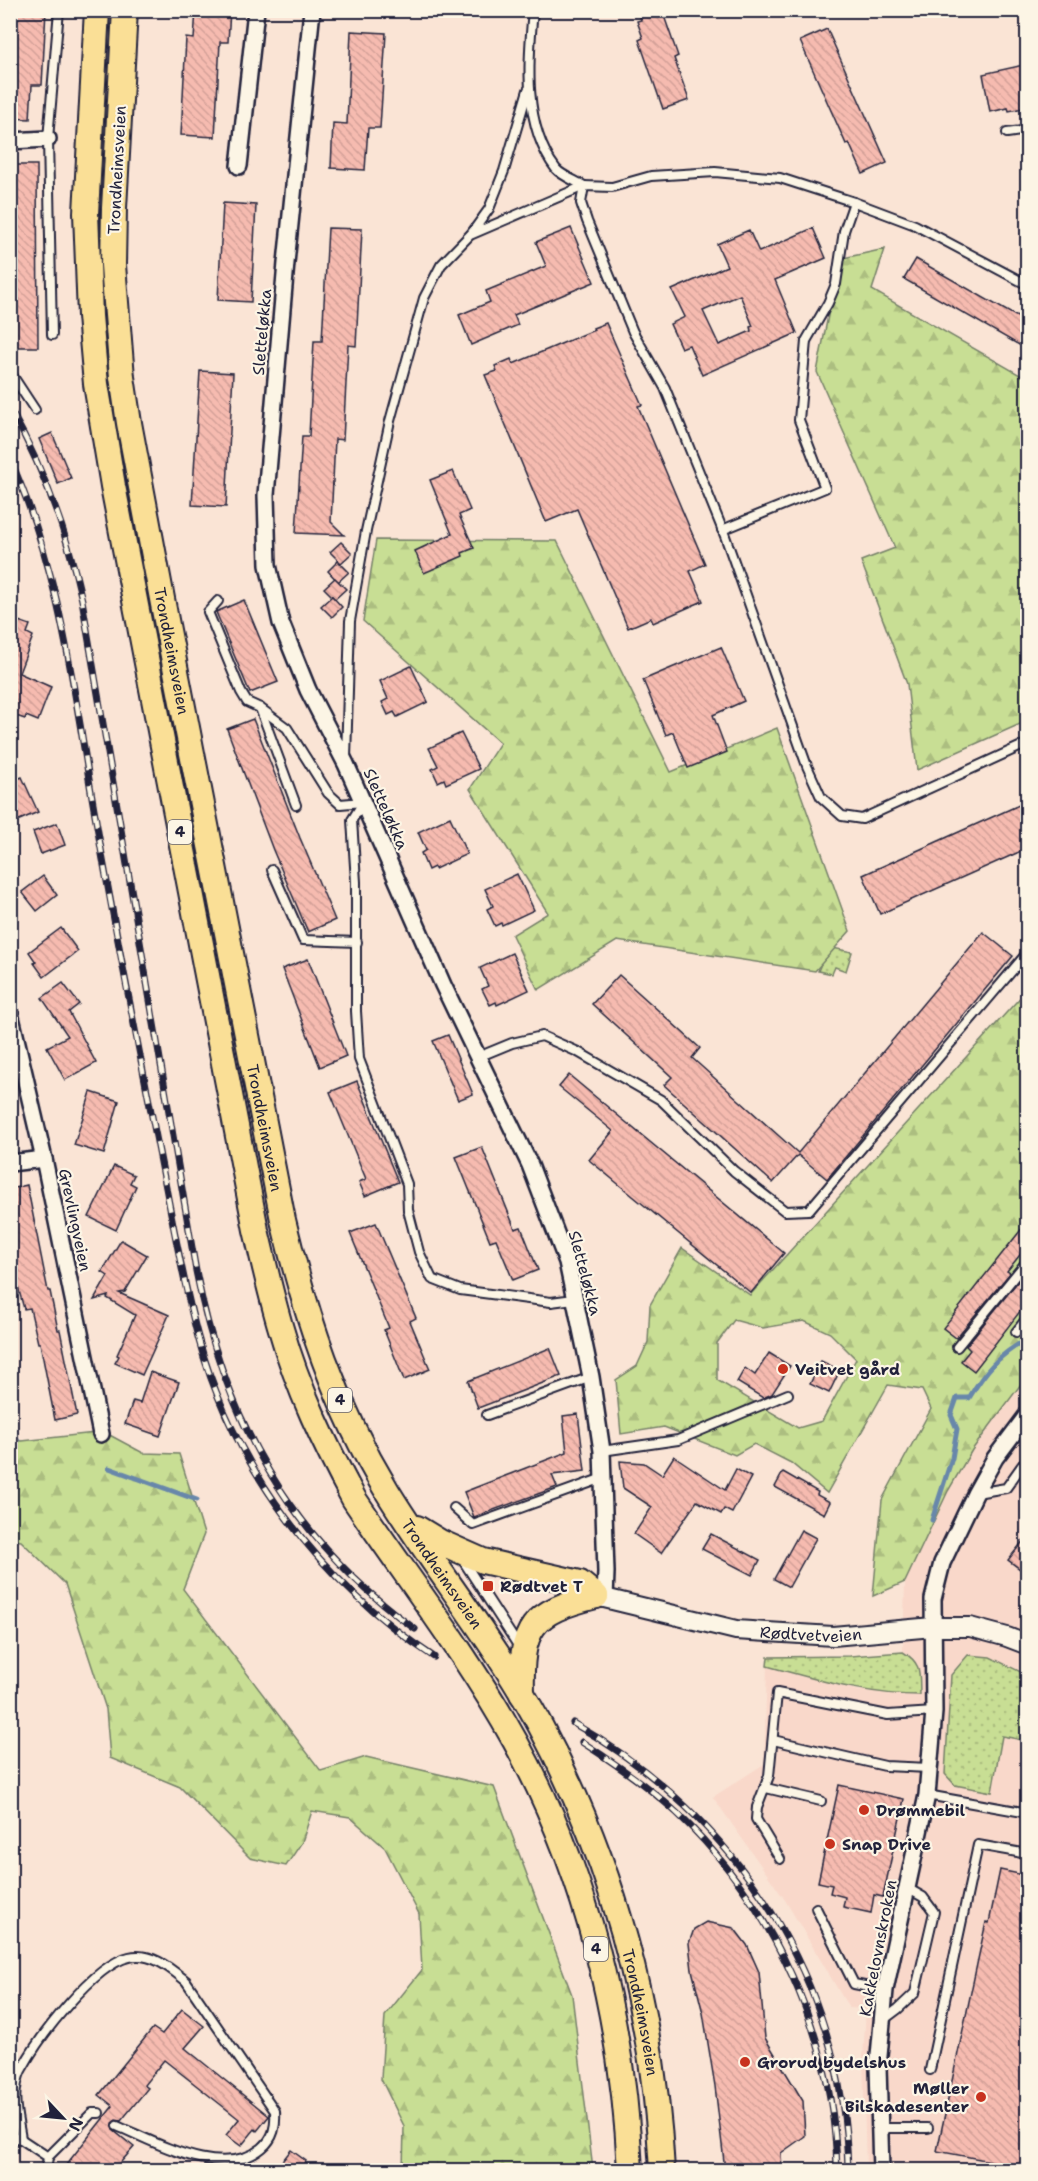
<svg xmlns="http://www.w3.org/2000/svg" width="1038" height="2181" viewBox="0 0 1038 2181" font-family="'Shantell Sans',sans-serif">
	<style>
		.built { fill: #f9d8ca }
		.grass { fill: url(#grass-dots); stroke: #758068; stroke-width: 1.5 }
		.forest { fill: url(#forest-firs); stroke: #758068; stroke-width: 1.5; fill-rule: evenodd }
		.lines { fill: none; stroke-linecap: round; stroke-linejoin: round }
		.stream { stroke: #6887aa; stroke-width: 5 }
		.building { fill: url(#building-back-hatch); stroke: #22223b; stroke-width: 1.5; fill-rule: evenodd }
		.service-casing { stroke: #22223b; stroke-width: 12 }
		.minor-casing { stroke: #22223b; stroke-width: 20 }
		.tertiary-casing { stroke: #22223b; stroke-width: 22 }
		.trunk-casing { stroke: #22223b; stroke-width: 28 }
		.service { stroke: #fcf5e5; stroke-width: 8 }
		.minor { stroke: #fcf5e5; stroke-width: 15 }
		.tertiary { stroke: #fcf5e5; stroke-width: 18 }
		.trunk { stroke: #fadf96; stroke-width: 24 }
		.rail-casing { stroke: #22223b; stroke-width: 7 }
		.rail { stroke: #fcf5e5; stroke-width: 4.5; stroke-dasharray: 14; stroke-linecap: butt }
		.poi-dot { fill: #c8321e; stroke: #fcf5e5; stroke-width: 2 }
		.labels { text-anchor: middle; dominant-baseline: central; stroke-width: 4.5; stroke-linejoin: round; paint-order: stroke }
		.shield { fill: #fcf5e5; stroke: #63616e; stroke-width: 1.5 }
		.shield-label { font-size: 15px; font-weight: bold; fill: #22223b }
		.street-label { font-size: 16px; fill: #22223b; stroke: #fcf5e5 }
		.poi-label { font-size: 16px; font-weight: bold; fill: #22223b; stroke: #fcf5e5; text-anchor: start }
	</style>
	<defs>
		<pattern id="grass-dots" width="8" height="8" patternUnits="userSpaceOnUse" patternTransform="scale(1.5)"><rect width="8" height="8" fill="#c8de94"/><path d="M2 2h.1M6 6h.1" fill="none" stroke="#acbe80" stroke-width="1.8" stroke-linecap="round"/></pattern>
		<pattern id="forest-firs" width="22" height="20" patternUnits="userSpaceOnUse" patternTransform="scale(1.5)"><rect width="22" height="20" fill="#c8de94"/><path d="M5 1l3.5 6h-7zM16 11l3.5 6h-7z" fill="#acbe80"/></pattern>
		<pattern id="building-back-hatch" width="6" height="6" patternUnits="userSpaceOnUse" patternTransform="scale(1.5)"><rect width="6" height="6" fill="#f6bbb0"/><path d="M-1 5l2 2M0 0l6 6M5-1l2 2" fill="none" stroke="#d3a098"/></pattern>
	</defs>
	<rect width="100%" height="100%" fill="#fae4d5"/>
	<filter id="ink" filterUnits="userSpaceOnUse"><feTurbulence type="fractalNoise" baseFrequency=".0167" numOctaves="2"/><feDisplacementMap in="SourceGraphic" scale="12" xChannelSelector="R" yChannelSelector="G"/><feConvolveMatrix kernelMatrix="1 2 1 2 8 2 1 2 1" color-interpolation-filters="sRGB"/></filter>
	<g filter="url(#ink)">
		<polygon class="built" points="1027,1376 1027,2170 866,2170 863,2057 866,2009 849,2008 785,1900 713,1797 764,1764 767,1666 860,1691 915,1660 903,1652 905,1582 948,1491 972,1450"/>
		<g class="grass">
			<polygon points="828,947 852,952 846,971 835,967 832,974 818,971"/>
			<path d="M903 1652C923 1664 919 1674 920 1695 865 1695 820 1680 767 1666L768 1657 850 1656Z"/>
			<polygon points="968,1655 990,1657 1027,1675 1027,1741 1002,1736 992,1792 955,1785 945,1774 951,1675"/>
		</g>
		<g class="forest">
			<polygon points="885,249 872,290 1027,379 1027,721 917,770 907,684 861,561 895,548 817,372 839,259"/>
			<polygon points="376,540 557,541 671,772 777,728 850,931 815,971 617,941 538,990 512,935 548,913 470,789 500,743 363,621"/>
			<path d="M1027 990V1376L972 1450 948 1491 905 1582 873 1596 882 1500 931 1409 922 1390 888 1385 827 1493 791 1463 754 1444 735 1455 664 1427 621 1434 616 1380 637 1366 648 1342 650 1305 682 1248 750 1295ZM734 1320 763 1328 804 1321 830 1333 856 1359 822 1421 798 1428 717 1380V1343Z"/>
			<polygon points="104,1432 143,1453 179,1454 204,1534 183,1589 321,1771 366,1757 494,1787 572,1995 593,2170 403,2170 404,2126 381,2079 385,2016 422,1970 419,1914 385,1848 350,1817 312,1811 302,1842 286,1866 250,1858 180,1787 110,1758 106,1709 65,1584 21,1541 11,1540 11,1439 22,1441"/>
		</g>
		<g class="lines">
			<g class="stream">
				<polyline points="10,1437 17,1440"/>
				<polyline points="109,1468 197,1500"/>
				<path d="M932 1520 952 1458 957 1429 951 1415 957 1398H969C985 1371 999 1354 1028 1339"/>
			</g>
		</g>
		<g class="building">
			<polygon points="12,10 46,10 42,85 32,85 30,119 10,118"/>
			<polygon points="196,10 230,10 228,42 220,42 215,137 181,135 186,38 194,39"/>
			<polygon points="638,10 662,10 678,56 674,58 689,100 663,109 639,40 643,38 637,21 641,20"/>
			<polygon points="827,29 887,163 863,174 849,143 846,144 800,41"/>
			<polygon points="351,31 386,33 380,128 368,128 365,170 331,168 333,123 347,124"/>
			<polygon points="1028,64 1028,107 1009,111 1008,108 990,112 983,74"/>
			<polygon points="10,165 37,165 38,347 10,347"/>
			<polygon points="223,203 256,205 251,302 218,300"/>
			<polygon points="328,228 362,229 356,346 348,345 343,440 335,439 331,522 344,535 296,533 302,436 309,436 314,341 322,341"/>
			<polygon points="571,228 594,282 514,315 518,325 471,345 459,315 490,302 486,291 546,266 536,242"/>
			<path d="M813 228 826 258 775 280 797 333 702 375 689 345 681 348 670 324 685 317 672 290 727 266 717 244 749 230 759 252ZM740 295 753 326 750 327 751 331 719 345 703 311Z"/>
			<polygon points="916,259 1028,323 1028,350 904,279"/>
			<polygon points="606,323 642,405 638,406 705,564 690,571 703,601 653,623 651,618 628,628 577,509 546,522 485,375 497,371 495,366 511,359 513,364 594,330 593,328"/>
			<polygon points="200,371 233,373 226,507 192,505"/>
			<polygon points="52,433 71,478 58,484 39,439"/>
			<polygon points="453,471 470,510 459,515 474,548 462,553 463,556 424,573 415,551 452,534 430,480"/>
			<polygon points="341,542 352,553 341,563 330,552"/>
			<polygon points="338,561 349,572 338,582 328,571"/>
			<polygon points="335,578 346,589 335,599 324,588"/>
			<polygon points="332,596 342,607 332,617 321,606"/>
			<polygon points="244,600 278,682 250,693 216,612"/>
			<polygon points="10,618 30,625 27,633 33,636 19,673 51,687 38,721 26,716 25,719 10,714"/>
			<polygon points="721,647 744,701 713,715 727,752 688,768 673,732 666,735 643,680"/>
			<polygon points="411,666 428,702 397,717 394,712 388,715 382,702 388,699 380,681"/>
			<polygon points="253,719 300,838 335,920 308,932 273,850 227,729"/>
			<polygon points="461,733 479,769 446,784 444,779 438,782 432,769 438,766 429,748"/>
			<polygon points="22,777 38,812 10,824 10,782"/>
			<polygon points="1028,801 1028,848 880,914 863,875"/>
			<polygon points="450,817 467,854 435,869 434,867 428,870 421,853 426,850 418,832"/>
			<polygon points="57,823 65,845 41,854 33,832"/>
			<polygon points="517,874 534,910 502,925 501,923 495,926 487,909 493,906 485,889"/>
			<polygon points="43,876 57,895 37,911 22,892"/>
			<polygon points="61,928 78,951 44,977 34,963 36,962 29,952"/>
			<polygon points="983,932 1013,956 827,1179 798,1155 773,1183 664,1085 672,1077 592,1004 619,975 700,1048 692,1058 798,1153"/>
			<polygon points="512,953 529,990 497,1005 496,1002 490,1005 482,989 488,986 480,968"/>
			<polygon points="308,959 346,1056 320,1067 282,969"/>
			<polygon points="63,983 79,1004 69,1012 96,1063 65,1080 47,1047 68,1036 42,998"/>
			<polygon points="448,1035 473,1094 458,1100 433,1041"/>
			<polygon points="569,1075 784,1253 751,1293 589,1160 613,1131 559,1087"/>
			<polygon points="357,1081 398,1182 365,1196 359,1182 366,1179 330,1092"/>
			<polygon points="91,1092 119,1101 104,1154 74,1145"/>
			<polygon points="482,1147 515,1229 521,1227 538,1270 513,1280 496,1239 490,1241 456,1157"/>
			<polygon points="114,1166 134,1175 130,1183 136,1186 116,1230 89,1217"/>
			<polygon points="27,1185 48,1291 50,1291 58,1330 60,1330 77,1415 55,1420 40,1343 38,1343 30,1308 24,1309 10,1257 10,1189"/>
			<polygon points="1028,1221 1028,1245 1007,1271 1010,1273 956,1338 943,1328"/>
			<polygon points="376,1223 416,1318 410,1321 430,1369 404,1380 384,1330 389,1328 350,1233"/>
			<polygon points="121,1240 147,1255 125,1292 119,1293 169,1315 142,1375 115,1363 119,1356 117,1355 135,1315 107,1298 108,1296 94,1300 108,1276 102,1272"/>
			<polygon points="1019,1280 1028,1286 1028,1301 974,1371 961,1361 970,1350 966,1346"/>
			<polygon points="550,1348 561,1376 478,1408 468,1381"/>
			<polygon points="769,1353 790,1366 772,1394 763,1398 737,1382 745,1368 755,1375"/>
			<polygon points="821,1361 840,1370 829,1393 810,1384"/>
			<polygon points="150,1372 179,1382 160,1436 125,1424 133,1401 140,1403"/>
			<polygon points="578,1414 585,1471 552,1475 557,1487 474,1517 464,1492 567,1452 563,1416"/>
			<polygon points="674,1456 725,1490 736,1469 751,1477 732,1513 724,1509 721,1514 697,1501 661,1553 634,1534 652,1507 623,1488 620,1461 644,1463 662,1475"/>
			<polygon points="783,1472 818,1492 817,1495 830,1502 824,1514 775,1487"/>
			<polygon points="801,1530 816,1538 789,1587 774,1579"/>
			<polygon points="711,1534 760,1560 752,1575 702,1549"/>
			<polygon points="1028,1535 1028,1575 1008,1560"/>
			<polygon points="839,1785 904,1799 883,1897 874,1895 871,1913 843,1907 845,1897 830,1893 832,1885 818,1882"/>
			<polygon points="1000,1870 1028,1876 1028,2168 937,2151 986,1922 989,1923"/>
			<polygon points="706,1922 734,1928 747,1945 759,1972 765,2038 803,2101 805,2136 781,2153 782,2170 725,2170 715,2086 703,2013 692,1970 689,1943 694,1929"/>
			<polygon points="182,2009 204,2026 185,2048 269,2116 257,2131 255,2129 241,2146 226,2135 239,2119 164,2060 144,2085 148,2088 121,2121 116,2120 112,2123 113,2130 134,2147 114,2170 62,2170 113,2106 99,2095 153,2028 162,2034"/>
			<polygon points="291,2150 306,2161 299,2170 275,2170"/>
		</g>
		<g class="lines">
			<defs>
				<g id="service">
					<path d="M533 10C528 61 523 126 556 169 562 176 576 181 584 186"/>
					<polyline points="1007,133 1028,130"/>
					<polyline points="584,186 581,203 587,221 633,332 665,388 725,536 807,766 821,797 842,816 862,819 1028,743"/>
					<polyline points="471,234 489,209 504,171 528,90"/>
					<polyline points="52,335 48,139 59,10"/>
					<polyline points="10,372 35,410"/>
					<polyline points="722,530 825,488 799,420 806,341 828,303 836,284 844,231 854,202"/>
					<polyline points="218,601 208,612 241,692 247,702 260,708 287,728 328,793 340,804 363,802"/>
					<polyline points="260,708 296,805"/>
					<polyline points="346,759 350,621 366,531 390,421 424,298 441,265 470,235 584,186 612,187 651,176 715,172 780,178 854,202 915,225 1028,285"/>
					<polyline points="362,804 352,820 356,882 356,1011 359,1059 407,1184 408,1210 419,1252 432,1279 460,1290 551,1302 574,1299"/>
					<polyline points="272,870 303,940 357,942"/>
					<polyline points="478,1057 512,1043 542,1036 578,1052 661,1100 734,1171 785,1211 809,1210 1028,952"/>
					<polyline points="1016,1332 1028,1317"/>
					<polyline points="957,1347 1028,1260"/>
					<polyline points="487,1415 591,1377"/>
					<polyline points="602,1451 678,1440 788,1394"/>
					<polyline points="976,1493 1006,1488 1028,1457"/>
					<polyline points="454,1508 473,1525 603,1478"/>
					<polyline points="462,1559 519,1647"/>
					<polyline points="773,1740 885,1766 929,1768"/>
					<polyline points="766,1788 821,1801"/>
					<polyline points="927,1795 1028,1813"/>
					<polyline points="1024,1812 1027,1799"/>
					<polyline points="780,1859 756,1819 757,1807 769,1776 777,1693 888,1715 934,1712"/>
					<polyline points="816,1908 854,1984 885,1990"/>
					<polyline points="882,2021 898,2009 915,1993 934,1912 923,1897 907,1888"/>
					<polyline points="930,2070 978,1845 1028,1854"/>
					<polyline points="879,2128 928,2128"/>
					<polyline points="10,2137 21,2139 48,2157 46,2170"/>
					<path d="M21 2139C19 2124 13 2104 16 2089 17 2082 19 2073 23 2067 40 2036 94 1965 129 1957 152 1952 170 1968 186 1981L275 2111C276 2126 274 2138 262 2148 222 2181 156 2142 117 2126"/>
					<polyline points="48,2157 92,2113 99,2113"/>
				</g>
				<g id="minor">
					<polyline points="312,10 286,263 266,495 268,565 281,623 308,690 346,764 443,985 530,1165 567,1262 591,1377 602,1451 606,1572 605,1599"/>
					<polyline points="10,141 48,139"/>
					<polyline points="239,166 256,10"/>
					<polyline points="10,1013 44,1159 101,1434"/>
					<polyline points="10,1163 44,1159"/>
					<polyline points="881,2170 878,2067 885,1990 927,1795 934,1712 933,1599 942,1563 975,1494 995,1458 1028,1414"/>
				</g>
				<g id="tertiary">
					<path id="s1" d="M596 1596 736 1630 833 1636 933 1627H970L1007 1637 1028 1645"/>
				</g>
				<g id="trunk">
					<path d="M97 10 86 213 90 316 96 384 113 486 256 1230C264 1263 271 1296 281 1329 298 1389 325 1445 354 1499 408 1579 468 1656 515 1741 587 1872 623 2021 630 2170"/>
					<path id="s2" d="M125 10 114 208 113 265 122 377 129 423 166 620 283 1220C306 1317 335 1405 387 1491 436 1571 497 1644 541 1727 614 1864 654 2015 662 2170"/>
					<polyline points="417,1528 440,1542 483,1561 580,1583 596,1596"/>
					<path d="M522 1694C520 1627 531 1612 596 1596"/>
				</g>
			</defs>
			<use href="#service" class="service-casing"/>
			<use href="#minor" class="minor-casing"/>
			<use href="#tertiary" class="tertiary-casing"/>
			<use href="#trunk" class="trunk-casing"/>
			<use href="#service" class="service"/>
			<use href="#minor" class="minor"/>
			<use href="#tertiary" class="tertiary"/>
			<use href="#trunk" class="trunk"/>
			<defs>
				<g id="rail">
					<path d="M10 409C44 469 67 533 82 600L196 1271C225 1421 290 1538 415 1629"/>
					<path d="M10 459C61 573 73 687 94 809 114 925 137 1041 160 1157 172 1217 182 1278 198 1337 234 1469 320 1582 434 1657"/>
					<path d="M573 1723C737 1816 844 1981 848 2170"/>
					<path d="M582 1742C616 1764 648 1786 677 1813 774 1905 834 2037 837 2170"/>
				</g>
			</defs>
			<use href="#rail" class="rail-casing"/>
			<use href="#rail" class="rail"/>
		</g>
	</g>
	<g class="poi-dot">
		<circle cx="783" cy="1369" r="6"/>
		<rect x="482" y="1580" width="12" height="12" rx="3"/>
		<circle cx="864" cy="1810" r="6"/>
		<circle cx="830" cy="1844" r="6"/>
		<circle cx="745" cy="2062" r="6"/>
		<circle cx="981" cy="2097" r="6"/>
	</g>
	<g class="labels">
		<g class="shield">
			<rect x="168" y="820" width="24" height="24" rx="4.5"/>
			<rect x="328" y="1388" width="24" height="24" rx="4.5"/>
			<rect x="584" y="1937" width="24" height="24" rx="4.5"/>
		</g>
		<g class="shield-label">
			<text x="180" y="832">4</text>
			<text x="340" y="1400">4</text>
			<text x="596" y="1949">4</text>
		</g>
		<g class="street-label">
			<text transform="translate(117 170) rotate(-87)">Trondheimsveien</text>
			<text transform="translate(262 332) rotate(-85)">Sletteløkka</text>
			<text stroke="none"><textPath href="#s2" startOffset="646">Trondheimsveien</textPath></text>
			<text transform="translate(386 809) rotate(66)">Sletteløkka</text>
			<text stroke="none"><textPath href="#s2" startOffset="1132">Trondheimsveien</textPath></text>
			<text transform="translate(75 1220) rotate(78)">Grevlingveien</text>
			<text transform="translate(585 1273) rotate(75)">Sletteløkka</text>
			<text stroke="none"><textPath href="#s2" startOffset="1617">Trondheimsveien</textPath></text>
			<text stroke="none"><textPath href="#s1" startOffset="219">Rødtvetveien</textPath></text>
			<text transform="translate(878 1948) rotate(-79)">Kakkelovnskroken</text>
			<text stroke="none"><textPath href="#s2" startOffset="2103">Trondheimsveien</textPath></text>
		</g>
		<g class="poi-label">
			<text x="795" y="1369">Veitvet gård</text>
			<text x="500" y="1586">Rødtvet T</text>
			<text x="876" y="1810">Drømmebil</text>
			<text x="842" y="1844">Snap Drive</text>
			<text x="757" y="2062">Grorud bydelshus</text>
			<text x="969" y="2088" text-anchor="end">Møller<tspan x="969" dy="18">Bilskadesenter</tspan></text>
		</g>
	</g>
	<rect width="1038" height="2181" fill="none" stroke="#fcf5e5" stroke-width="36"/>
	<rect x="18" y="18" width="1002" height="2145" fill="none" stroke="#22223b" stroke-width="2" filter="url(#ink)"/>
	<g transform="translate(63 2118) rotate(116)" stroke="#fcf5e5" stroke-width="4.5" paint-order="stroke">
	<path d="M0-4.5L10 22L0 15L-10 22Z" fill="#22223b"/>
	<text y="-9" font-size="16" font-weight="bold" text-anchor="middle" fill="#22223b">N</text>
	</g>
</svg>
